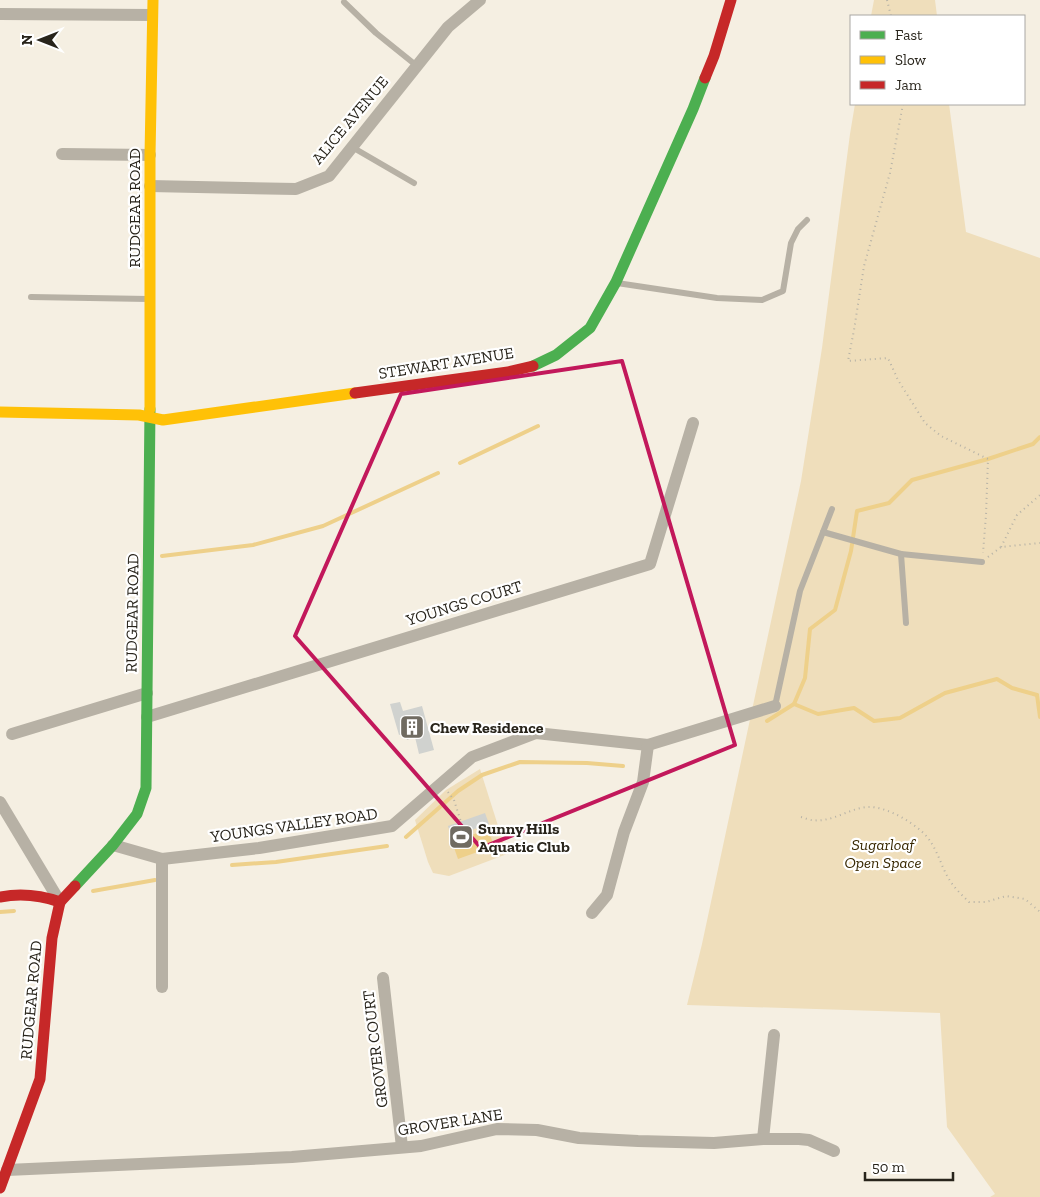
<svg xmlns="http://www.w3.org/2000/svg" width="1040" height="1197" viewBox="0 0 1040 1197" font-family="'Zilla Slab',serif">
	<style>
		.green { fill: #efdebb }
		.water { fill: #eed08a }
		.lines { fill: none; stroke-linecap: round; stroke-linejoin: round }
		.stream { stroke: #eed08a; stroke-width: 4 }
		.building { fill: #d0d2cf }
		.path { stroke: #b6b2a6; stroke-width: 2; stroke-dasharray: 1 4; stroke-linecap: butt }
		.lane { stroke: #b7b1a5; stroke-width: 6 }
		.street { stroke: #b7b1a5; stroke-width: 12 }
		.fast { stroke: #4caf50; stroke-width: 11 }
		.slow { stroke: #ffc107; stroke-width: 11 }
		.jam { stroke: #c62828; stroke-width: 11 }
		.marked { fill: none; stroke: #c2185b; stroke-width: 4; stroke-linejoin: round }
		.labels { text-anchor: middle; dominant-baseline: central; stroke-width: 4.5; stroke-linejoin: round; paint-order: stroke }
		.street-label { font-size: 16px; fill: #28241b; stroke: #fff }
		.poi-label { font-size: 16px; font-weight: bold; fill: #28241b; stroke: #fff; text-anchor: start }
		.park-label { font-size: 16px; font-style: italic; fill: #372700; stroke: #fff }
	</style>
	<rect width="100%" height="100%" fill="#f5efe2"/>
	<g class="green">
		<polygon points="874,0 935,0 937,16 871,16"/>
		<polygon points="855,104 949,104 966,232 1040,258 1040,1197 990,1197 995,1194 947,1127 940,1013 687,1005 702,944 801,481 822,348 850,134"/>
		<polygon points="480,769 507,854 449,876 433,873 428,862 415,820 446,790"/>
	</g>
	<polygon class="water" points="488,829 494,846 458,859 452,842"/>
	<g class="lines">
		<g class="stream">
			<polyline points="460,463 538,426"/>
			<polyline points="162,556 253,545 323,526 438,473"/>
			<polyline points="1037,695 1040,717"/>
			<polyline points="794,704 805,678 810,629 835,610 851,551 857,511 889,503 912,480 988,459 1033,444 1040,437"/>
			<polyline points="767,721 794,704 818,714 854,708 874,721 900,718 945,693 997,679 1012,688 1037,695"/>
			<polyline points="406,837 458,791 482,775 520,762 587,763 623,766"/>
			<polyline points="232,865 276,862 387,846"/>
			<polyline points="93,891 155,880"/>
			<polyline points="0,912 14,911"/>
		</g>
	</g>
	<g class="building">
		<polygon points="400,702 403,711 422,706 434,750 419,754 415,737 407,740 405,733 399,735 390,704"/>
		<polygon points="485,813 489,824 451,837 448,826"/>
	</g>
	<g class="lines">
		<g class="path">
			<polyline points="887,0 891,16"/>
			<polyline points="903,104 890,173 864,266 854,330 848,361 888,358 898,380 925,423 941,436 988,459 986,515 983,553"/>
			<polyline points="1001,547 1017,515 1040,495"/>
			<polyline points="988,557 1001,547 1040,543"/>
			<polyline points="448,792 454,800 461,822"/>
			<path d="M801 817C805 818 809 820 812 820 832 823 849 808 868 807 888 806 923 827 932 844 939 855 942 868 949 879 954 888 962 895 969 902H986L1006 896 1025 899 1039 911 1040 912"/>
		</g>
		<g class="lane">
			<polyline points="344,2 376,33 417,66"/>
			<polyline points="352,147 414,183"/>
			<polyline points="617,283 717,298 762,300 783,291 791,243 798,229 807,220"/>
			<polyline points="31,297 148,299"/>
			<polyline points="823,532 901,554 906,623"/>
			<polyline points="901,554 982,562"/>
			<polyline points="775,706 800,591 832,509"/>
		</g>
		<g class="street">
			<polyline points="0,14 152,15"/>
			<polyline points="62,154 150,155"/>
			<polyline points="150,186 296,189 329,176 448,27 480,0"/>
			<polyline points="147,717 650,564 693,423"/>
			<polyline points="12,734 147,693"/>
			<polyline points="0,802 60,902"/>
			<polyline points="113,845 162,859 259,848 392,826 472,757 536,733 648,745 775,706"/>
			<polyline points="162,859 162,987"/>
			<polyline points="592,913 607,895 624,832 643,782 648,745"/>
			<polyline points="383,978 402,1147"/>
			<polyline points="763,1139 774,1035"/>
			<polyline points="7,1170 292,1157 421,1146 497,1129 537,1130 579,1138 638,1141 714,1143 763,1139 799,1139 809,1140 834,1151"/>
		</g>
		<g class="fast">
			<polyline points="533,366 556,355 590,328 616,282 693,109 705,78"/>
			<polyline points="75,886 113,845 137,814 146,788 150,409"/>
		</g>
		<g class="slow">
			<polyline points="150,409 150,155 153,0"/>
			<polyline points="0,412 139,415 163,420 355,393"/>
		</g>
		<g class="jam">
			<polyline points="705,78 714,56 731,0"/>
			<polyline points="355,393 508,372 533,366"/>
			<path d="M0 897C21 893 40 895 60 902"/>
			<polyline points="0,1188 40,1079 52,938 60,902 75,886"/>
		</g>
	</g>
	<path class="marked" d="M622 361 735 745 481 848 295 636 401 394Z"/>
	<defs>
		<symbol id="building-square" viewBox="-11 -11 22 22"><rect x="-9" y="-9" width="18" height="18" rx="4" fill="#706b61" stroke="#fff"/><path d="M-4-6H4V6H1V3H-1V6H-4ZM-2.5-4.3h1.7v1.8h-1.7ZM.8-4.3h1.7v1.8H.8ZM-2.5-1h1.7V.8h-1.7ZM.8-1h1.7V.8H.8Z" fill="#fff"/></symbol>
		<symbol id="stadium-square" viewBox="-11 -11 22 22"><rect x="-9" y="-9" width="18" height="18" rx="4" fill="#706b61" stroke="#fff"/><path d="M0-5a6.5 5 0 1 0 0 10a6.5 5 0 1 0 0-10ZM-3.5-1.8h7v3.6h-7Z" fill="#fff"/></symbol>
	</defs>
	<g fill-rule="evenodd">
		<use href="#building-square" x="398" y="713" width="28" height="28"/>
		<use href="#stadium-square" x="447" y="823" width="28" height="28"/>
	</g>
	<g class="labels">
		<g class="street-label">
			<text transform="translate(350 120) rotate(-50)">ALICE AVENUE</text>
			<text transform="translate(134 208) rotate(-90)">RUDGEAR ROAD</text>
			<text transform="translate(446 363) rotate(-9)">STEWART AVENUE</text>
			<text transform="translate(464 603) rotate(-17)">YOUNGS COURT</text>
			<text transform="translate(132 613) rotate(-89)">RUDGEAR ROAD</text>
			<text transform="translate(294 825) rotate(-8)">YOUNGS VALLEY ROAD</text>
			<text transform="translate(31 1000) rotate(-85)">RUDGEAR ROAD</text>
			<text transform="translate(375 1049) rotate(-97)">GROVER COURT</text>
			<text transform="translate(450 1122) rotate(-9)">GROVER LANE</text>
		</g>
		<g class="poi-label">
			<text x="430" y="727">Chew Residence</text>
			<text x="478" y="828">Sunny Hills<tspan x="478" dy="18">Aquatic Club</tspan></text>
		</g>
		<g class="park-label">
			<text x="883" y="844">Sugarloaf<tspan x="883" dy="18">Open Space</tspan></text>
		</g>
	</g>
	<rect x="850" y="15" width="175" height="90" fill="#ffffff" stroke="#a9a7a4"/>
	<rect x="860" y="31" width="25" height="8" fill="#4caf50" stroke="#a9a7a4"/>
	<text x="895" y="40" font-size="15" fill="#28241b">Fast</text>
	<rect x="860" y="56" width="25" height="8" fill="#ffc107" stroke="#a9a7a4"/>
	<text x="895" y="65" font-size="15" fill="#28241b">Slow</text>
	<rect x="860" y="81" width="25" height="8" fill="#c62828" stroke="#a9a7a4"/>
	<text x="895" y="90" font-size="15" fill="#28241b">Jam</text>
	<g transform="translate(40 40) rotate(270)" stroke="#ffffff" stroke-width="4" paint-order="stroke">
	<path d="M0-4L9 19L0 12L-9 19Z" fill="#28241b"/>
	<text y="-8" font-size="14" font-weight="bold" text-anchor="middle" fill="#28241b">N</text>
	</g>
	<path d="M865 1172v8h88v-8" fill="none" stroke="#28241b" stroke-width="2.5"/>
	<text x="872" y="1172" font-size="15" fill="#28241b" stroke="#ffffff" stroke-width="4" paint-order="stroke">50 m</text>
</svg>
